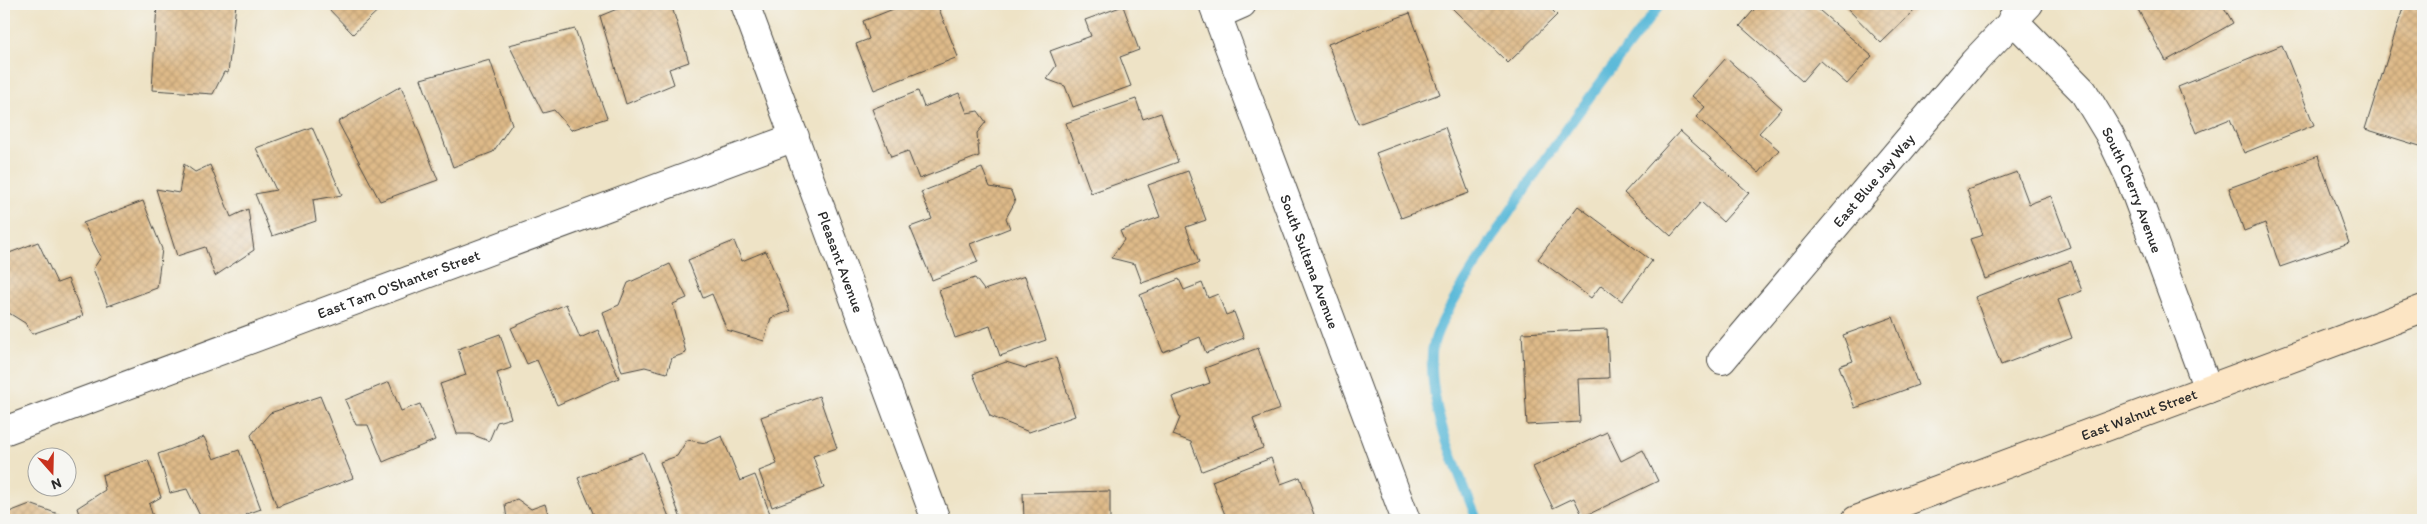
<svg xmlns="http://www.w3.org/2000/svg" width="2427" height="524" viewBox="0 0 2427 524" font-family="Itim,sans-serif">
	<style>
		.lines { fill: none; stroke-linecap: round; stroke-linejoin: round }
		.stream { stroke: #5bbad9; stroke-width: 10 }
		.building { fill: url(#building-cross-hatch) }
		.street-casing { stroke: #484742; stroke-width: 30 }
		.secondary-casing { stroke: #484742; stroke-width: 30 }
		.street { stroke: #fff; stroke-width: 28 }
		.secondary { stroke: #fce5c4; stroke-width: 28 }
		.labels { text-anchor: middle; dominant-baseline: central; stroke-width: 4; stroke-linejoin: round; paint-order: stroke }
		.street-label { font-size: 15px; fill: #2b2b2b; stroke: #f6f6f2 }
	</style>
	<defs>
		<pattern id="building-cross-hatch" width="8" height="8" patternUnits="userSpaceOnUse" patternTransform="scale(1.25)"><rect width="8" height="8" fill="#deba89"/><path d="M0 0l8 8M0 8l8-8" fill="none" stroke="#bfa076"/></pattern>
	</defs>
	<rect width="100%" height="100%" fill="#f6f6f2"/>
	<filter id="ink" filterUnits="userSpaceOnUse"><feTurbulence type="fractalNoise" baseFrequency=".02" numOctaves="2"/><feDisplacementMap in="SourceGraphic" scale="10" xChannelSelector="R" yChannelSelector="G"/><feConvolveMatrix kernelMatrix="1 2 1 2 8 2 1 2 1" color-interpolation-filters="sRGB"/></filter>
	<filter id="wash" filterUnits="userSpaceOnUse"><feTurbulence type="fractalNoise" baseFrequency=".0096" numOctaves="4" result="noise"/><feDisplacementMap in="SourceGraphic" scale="20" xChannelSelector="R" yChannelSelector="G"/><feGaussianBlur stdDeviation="1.12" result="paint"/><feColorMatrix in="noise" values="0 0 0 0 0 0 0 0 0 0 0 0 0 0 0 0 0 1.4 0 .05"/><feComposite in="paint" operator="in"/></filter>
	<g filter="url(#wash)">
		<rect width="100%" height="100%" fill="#eee3c6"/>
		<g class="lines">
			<path class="stream" d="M1477 520C1457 467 1429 412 1432 354 1433 329 1464 284 1477 263 1533 173 1595 87 1661 4"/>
		</g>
		<g id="blocks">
			<g class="building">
				<polygon points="157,4 236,4 228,73 224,72 213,94 152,90"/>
				<polygon points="324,4 385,4 353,34"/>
				<polygon points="629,4 671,4 689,62 669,69 674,84 626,104 600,16"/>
				<polygon points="906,4 937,4 958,57 874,90 856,44 869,39 863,21"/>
				<polygon points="1453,4 1546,4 1557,15 1508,63 1450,6"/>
				<polygon points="1759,4 1812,4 1872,56 1847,84 1820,60 1802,81 1740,26"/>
				<polygon points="1843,4 1907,4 1914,11 1881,43"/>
				<polygon points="2135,4 2222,4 2233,23 2166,61"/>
				<polygon points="2404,5 2423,11 2423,147 2365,129"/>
				<polygon points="1123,6 1139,50 1120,57 1131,86 1073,107 1065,86 1046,79 1056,66 1050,51 1091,36 1085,20"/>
				<polygon points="1410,13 1440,94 1358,124 1328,44"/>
				<polygon points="575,29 607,118 571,130 554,110 543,113 509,45"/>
				<polygon points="2282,45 2314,125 2244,153 2230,119 2196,133 2178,87"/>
				<polygon points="1726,58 1782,108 1759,133 1779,150 1759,173 1696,117 1705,107 1692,96"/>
				<polygon points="490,60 512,124 493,152 453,167 421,79"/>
				<polygon points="401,86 438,180 380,201 338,122"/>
				<polygon points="918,91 924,107 959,93 967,113 978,111 986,122 977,133 979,156 919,179 908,151 891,157 872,109"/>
				<polygon points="1136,99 1143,119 1161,113 1178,162 1091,193 1066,123"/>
				<polygon points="312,127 342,195 313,200 316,221 272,236 255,194 276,190 256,148"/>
				<polygon points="1445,127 1469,193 1401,218 1376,153"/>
				<polygon points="1680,131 1749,193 1723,222 1701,202 1671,236 1624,193"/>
				<polygon points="2318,156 2349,243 2280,267 2265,223 2244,231 2229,188"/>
				<polygon points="184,164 195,172 210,165 231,217 248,209 254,250 215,276 205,247 177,256 156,189 179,193"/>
				<polygon points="982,168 990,187 1011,191 1015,202 1006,218 1010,228 970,244 978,262 932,280 910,227 932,219 921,192"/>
				<polygon points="1188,171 1206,220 1186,227 1199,263 1142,283 1135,264 1111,258 1124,240 1120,231 1160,217 1148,185"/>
				<polygon points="2017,172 2029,204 2051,196 2070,247 1985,279 1970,239 1983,235 1967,190"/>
				<polygon points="143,201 162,249 157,288 108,306 93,269 101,257 83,223"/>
				<polygon points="1578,206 1652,261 1622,301 1601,285 1591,298 1538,259"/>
				<polygon points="734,241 742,261 766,251 790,311 771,318 764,341 727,330 712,294 703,298 688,260"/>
				<polygon points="38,242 57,283 68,279 83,316 32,334 25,323 4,310 4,255"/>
				<polygon points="2071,261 2082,291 2058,300 2072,338 2001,365 1975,297"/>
				<polygon points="670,264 687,298 673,304 686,353 672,358 667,373 645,367 622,372 603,312 619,305 628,283"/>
				<polygon points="1025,276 1046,340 1000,356 990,326 955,338 939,290 975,278 984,290"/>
				<polygon points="1179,279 1184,290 1202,283 1208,298 1218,294 1226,315 1234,312 1244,338 1206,353 1200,337 1163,352 1140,295"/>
				<polygon points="566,304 580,338 598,330 619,378 557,405 537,360 527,364 511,328"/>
				<polygon points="1893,317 1918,385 1855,408 1839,366 1853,361 1843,335"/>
				<polygon points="1607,329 1609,378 1578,379 1580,422 1527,425 1522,333"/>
				<polygon points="500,334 511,368 497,373 511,418 497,422 489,441 471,434 457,434 440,384 466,375 458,349"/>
				<polygon points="1258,348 1280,409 1253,419 1263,448 1202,471 1191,442 1173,435 1180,418 1172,397 1210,383 1205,368"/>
				<polygon points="1056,358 1075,416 1029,432 990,416 973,374 1006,362 1025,368"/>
				<polygon points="389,382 401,411 420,404 435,440 383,462 368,425 356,425 345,400"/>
				<polygon points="320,396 353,478 277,507 251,435 270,413"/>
				<polygon points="819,396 837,448 813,456 824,488 772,507 759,471 777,464 761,417"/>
				<polygon points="1607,432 1621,461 1643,450 1658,481 1583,517 1574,498 1553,508 1533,467"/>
				<polygon points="722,436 740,481 755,475 771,516 762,520 681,519 660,462 677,456 687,440 706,443"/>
				<polygon points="204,437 214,459 239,450 261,509 247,514 243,520 202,520 187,489 170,493 158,454"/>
				<polygon points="643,452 669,517 660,520 596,520 578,478"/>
				<polygon points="1271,458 1281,484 1300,477 1316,520 1227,520 1212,481"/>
				<polygon points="148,460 161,497 149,504 154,520 81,520 77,508 105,490 102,475"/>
				<polygon points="1110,491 1110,520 1024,520 1023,493"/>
				<polygon points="517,499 531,509 545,504 550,520 507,520 505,504"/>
				<polygon points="30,504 64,516 66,520 4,520 4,514"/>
			</g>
		</g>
	</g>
	<g filter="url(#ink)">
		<use href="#blocks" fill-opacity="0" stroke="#484742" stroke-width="1"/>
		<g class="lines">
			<defs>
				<g id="street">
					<path id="s1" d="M745 4 936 520"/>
					<path id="s2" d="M1213 4 1406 520"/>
					<polyline points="1217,15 1242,4"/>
					<path id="s3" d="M2012 19 2083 91 2109 134 2130 178 2208 389"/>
					<path id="s4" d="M1722 360 1974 62 2029 4"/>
					<path id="s5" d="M4 431 795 137"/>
				</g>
				<g id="secondary">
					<path id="s6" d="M1856 520 2423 309"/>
				</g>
			</defs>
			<use href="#street" class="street-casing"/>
			<use href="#secondary" class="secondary-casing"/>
			<use href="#street" class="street"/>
			<use href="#secondary" class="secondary"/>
		</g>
	</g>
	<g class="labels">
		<g class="street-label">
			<text stroke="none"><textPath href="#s4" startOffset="235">East Blue Jay Way</textPath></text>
			<text stroke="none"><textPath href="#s3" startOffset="212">South Cherry Avenue</textPath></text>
			<text stroke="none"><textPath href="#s1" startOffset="275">Pleasant Avenue</textPath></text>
			<text stroke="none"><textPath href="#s2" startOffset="275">South Sultana Avenue</textPath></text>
			<text stroke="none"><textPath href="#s5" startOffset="421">East Tam O'Shanter Street</textPath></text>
			<text stroke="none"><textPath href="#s6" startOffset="302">East Walnut Street</textPath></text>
		</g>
	</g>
	<rect width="2427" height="524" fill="none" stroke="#f6f6f2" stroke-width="20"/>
	<g transform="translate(52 472) rotate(160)"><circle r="24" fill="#f6f6f2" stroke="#a5a5a2"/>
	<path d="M0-4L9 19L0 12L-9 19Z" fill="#c8321e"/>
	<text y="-8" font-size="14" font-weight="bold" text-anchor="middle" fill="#2b2b2b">N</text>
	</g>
</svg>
